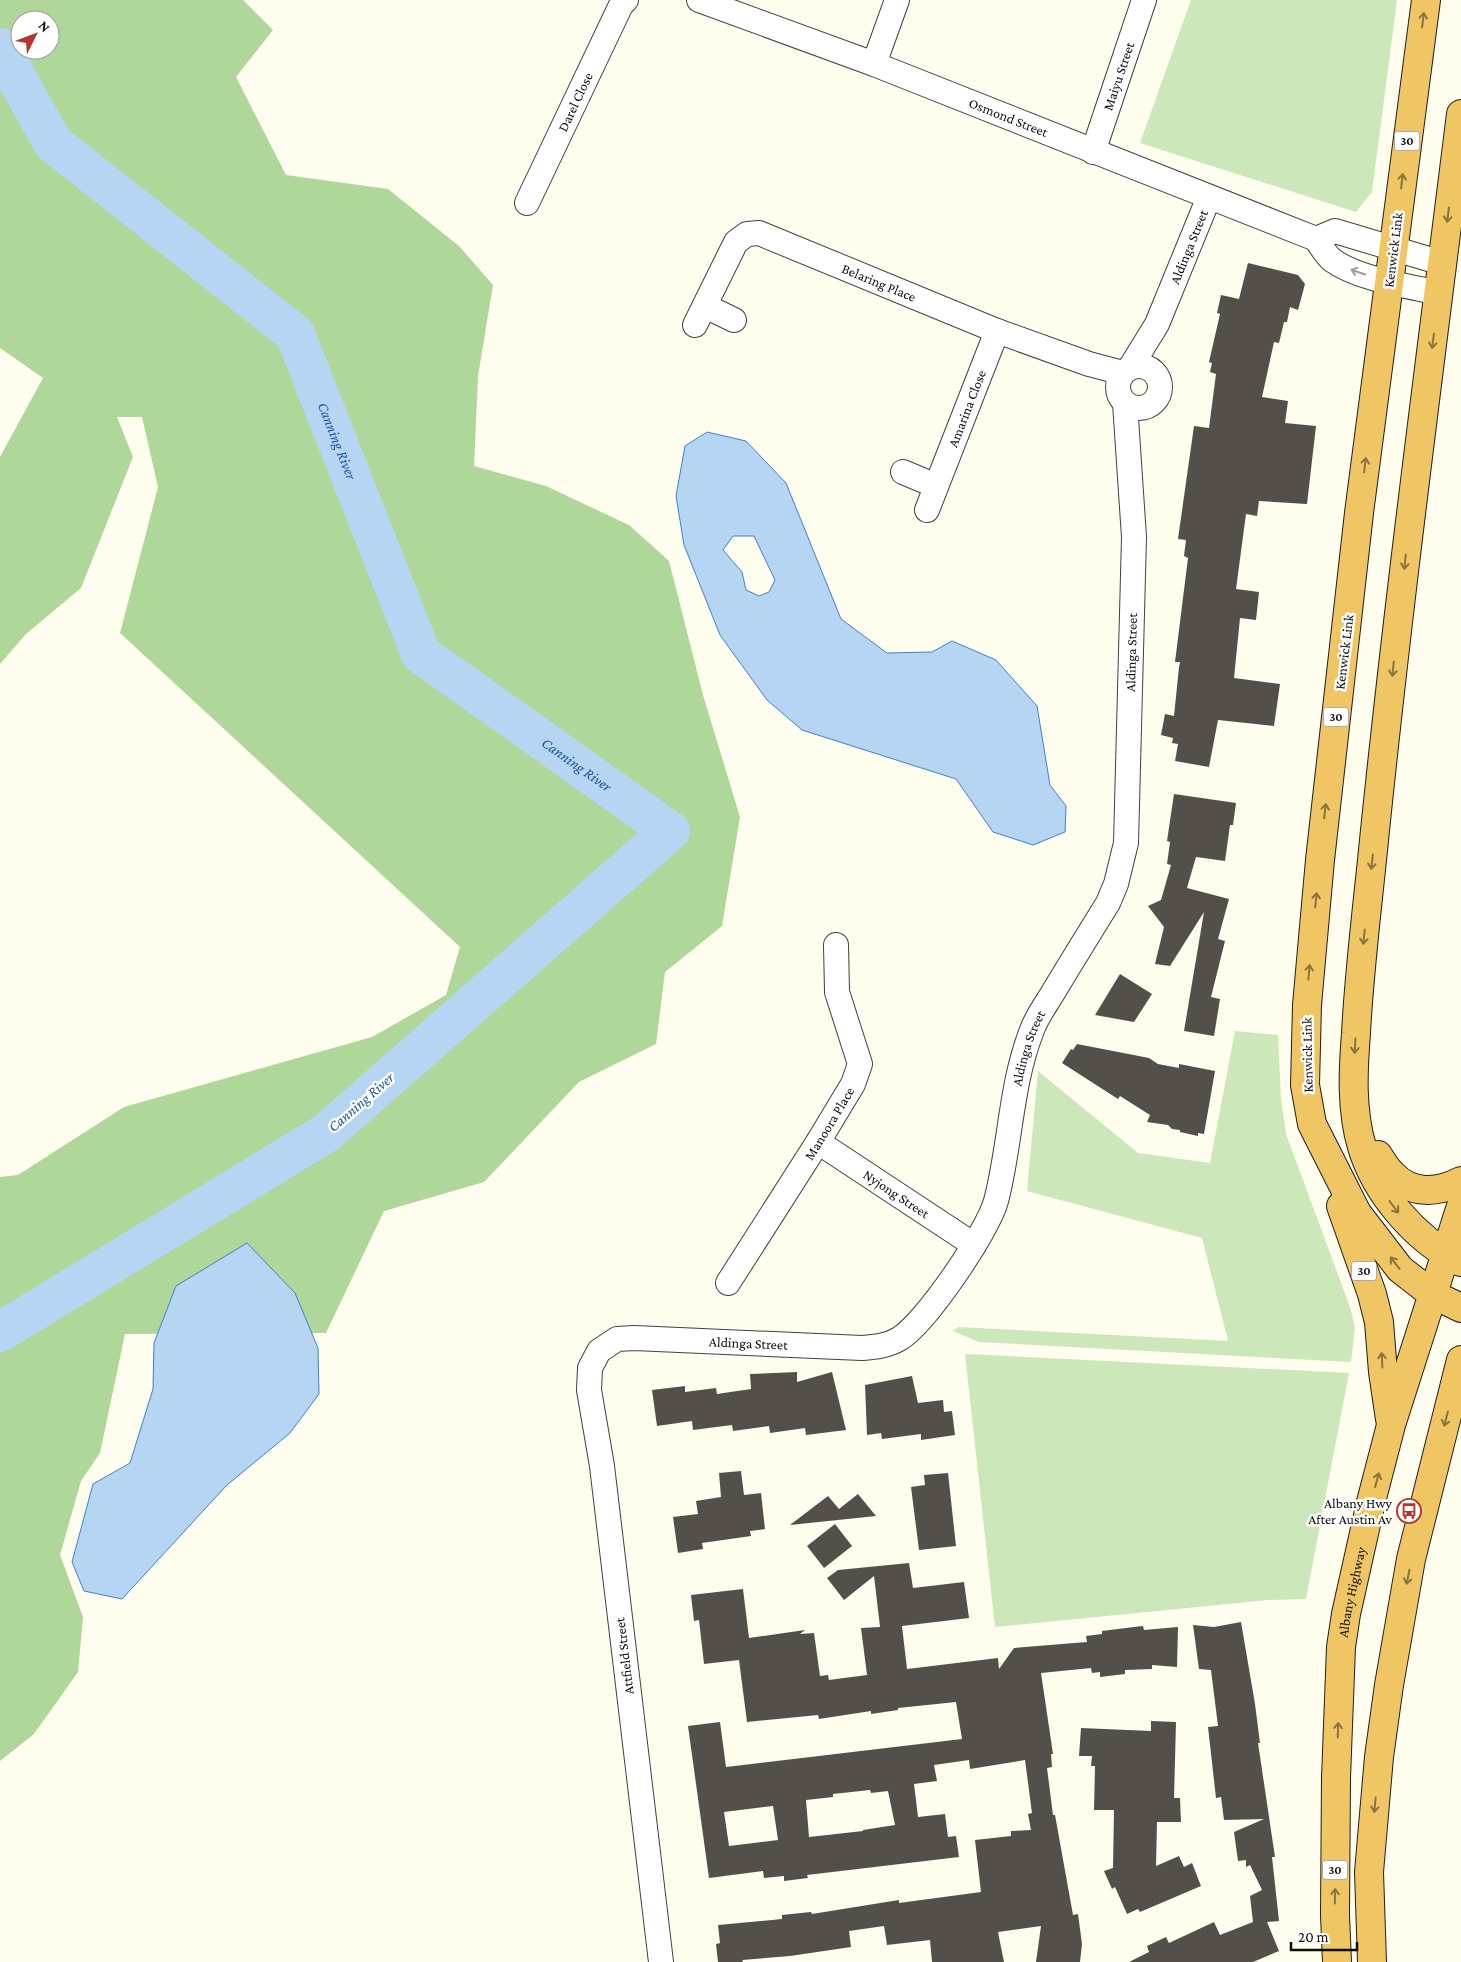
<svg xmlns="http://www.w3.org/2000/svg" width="1461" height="1962" viewBox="0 0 1461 1962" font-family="'Crimson Pro',serif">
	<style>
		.green { fill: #cce7b9 }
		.forest { fill: #aed799; fill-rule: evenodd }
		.water { fill: #b5d5f3; stroke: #3f82c7; fill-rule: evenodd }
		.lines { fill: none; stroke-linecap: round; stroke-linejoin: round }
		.river { stroke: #b5d5f3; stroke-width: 40 }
		.building { fill: #554f4a; fill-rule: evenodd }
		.minor-casing { stroke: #404040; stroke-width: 26 }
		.trunk-casing { stroke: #1e1e1e; stroke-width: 30 }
		.minor { stroke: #fff; stroke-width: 24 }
		.trunk { stroke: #f0c664; stroke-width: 28 }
		.oneway { stroke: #8a733d }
		.oneway2 { stroke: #9e9e9e }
		.labels { text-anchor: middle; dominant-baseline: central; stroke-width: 5; stroke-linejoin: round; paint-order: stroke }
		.shield { fill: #fff; stroke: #565656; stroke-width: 1 }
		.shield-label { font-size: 12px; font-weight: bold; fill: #0d0d0d }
		.street-label { font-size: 14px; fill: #0d0d0d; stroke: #fff }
		.poi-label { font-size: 14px; fill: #0d0d0d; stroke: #fff; text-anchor: end }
		.water-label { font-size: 15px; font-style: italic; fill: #1c5599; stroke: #fff }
	</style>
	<rect width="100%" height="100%" fill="#fefdee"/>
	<g class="green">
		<polygon points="1191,0 1397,0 1372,192 1356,212 1140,143"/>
		<polygon points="1235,1031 1278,1035 1281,1099 1286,1134 1350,1307 1355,1327 1351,1362 979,1342 953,1331 958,1327 1228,1341 1202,1238 1027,1191 1038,1071 1138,1153 1210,1163"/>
		<polygon points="965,1354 1349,1373 1306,1599 1268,1600 995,1627"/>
	</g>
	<path class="forest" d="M0 0H243L273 30 236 77 286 175 388 189 459 246 493 285 478 376 474 466 546 486 629 525 669 561 703 695 740 817 722 926 665 972 656 1044 579 1082 484 1182 384 1211 326 1333 125 1334 100 1453 81 1481 60 1555 83 1617 78 1672 34 1734 0 1761V1177L18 1175 124 1107 372 1037 446 995 460 947 120 633 158 487 142 417H117L133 457 81 588 26 634 0 664V457L43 378 0 348ZM20 20H50V50H20Z"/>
	<g class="water">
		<path d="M707 432 746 441 786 483 841 619 887 653 932 652 952 641 996 660 1037 706 1050 785 1066 806 1065 832 1033 845 993 832 956 779 802 730 767 700 720 635 684 545 676 496 685 446ZM733 536H754L775 580 769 592 759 596 746 590 742 572 723 550Z"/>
		<polygon points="247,1243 295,1293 318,1348 319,1394 290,1433 227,1485 122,1599 84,1591 72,1562 93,1484 130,1463 153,1389 154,1343 176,1286"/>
	</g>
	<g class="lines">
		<path class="river" id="s1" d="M0 48 53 143 295 334 421 654 670 831 326 1133 0 1332"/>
	</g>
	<g class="building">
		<polygon points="1248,263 1298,275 1305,284 1298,310 1290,307 1287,322 1284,322 1279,343 1274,342 1262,397 1288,401 1285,423 1316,426 1307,504 1259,501 1257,516 1246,514 1236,589 1259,592 1256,620 1240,618 1234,678 1280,684 1274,726 1218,720 1209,767 1175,761 1178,744 1172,743 1173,738 1161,735 1165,714 1174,716 1179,667 1180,662 1175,662 1188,558 1184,556 1186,540 1178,539 1194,426 1209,428 1216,374 1210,372 1212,363 1209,362 1220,314 1217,313 1221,295 1239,299"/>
		<polygon points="1174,794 1236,803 1233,825 1230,825 1225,861 1196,857 1187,888 1229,899 1218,939 1225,941 1211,997 1220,999 1214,1036 1184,1031 1204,912 1170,966 1155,964 1164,927 1148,906 1161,900 1171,865 1167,864 1170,842 1167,841"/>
		<polygon points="1120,974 1152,994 1134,1022 1095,1015"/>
		<polygon points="1077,1044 1149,1058 1158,1064 1179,1068 1179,1064 1215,1071 1204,1134 1198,1133 1198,1136 1180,1132 1180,1130 1172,1129 1168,1125 1147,1122 1150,1115 1120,1096 1118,1099 1062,1063 1071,1049 1073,1050"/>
		<polygon points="797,1372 797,1382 832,1372 846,1430 806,1435 805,1428 770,1433 769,1426 733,1431 732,1425 693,1430 692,1421 657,1426 652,1390 685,1386 685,1392 716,1388 717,1394 751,1389 750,1374"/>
		<polygon points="912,1376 918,1403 943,1400 944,1412 952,1411 955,1435 921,1440 921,1434 882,1439 881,1433 867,1435 865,1385"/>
		<polygon points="741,1471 744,1495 761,1493 765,1529 750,1531 751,1536 702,1543 703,1549 678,1553 673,1517 698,1514 696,1501 721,1497 719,1473"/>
		<polygon points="948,1473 956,1546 919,1550 911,1487 925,1485 924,1475"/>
		<polygon points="858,1494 876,1516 790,1525 828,1496 839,1509"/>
		<polygon points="835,1524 852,1546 824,1568 807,1546"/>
		<path d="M909 1563 913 1588 964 1582 969 1618 902 1626 907 1669 998 1658 999 1669 1014 1648 1087 1642 1086 1636 1102 1634V1631L1134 1627 1143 1626 1144 1630 1178 1627 1177 1667 1152 1665V1669L1125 1670V1674L1100 1677V1672L1092 1673 1091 1668 1041 1673 1053 1754H1051L1052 1767 1047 1768 1053 1815H1055L1073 1915 1078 1914 1082 1944 1080 1962H1036L1041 1926 998 1932 1004 1962H932L930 1940 887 1945 884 1926 849 1931 851 1947 790 1956 742 1960 743 1962H718L716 1944 720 1943 718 1925 782 1919V1915L811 1912 812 1914 899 1900V1903L981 1892 975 1840 1011 1836V1831L1031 1830 1028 1814 1032 1813 1025 1760 970 1769 969 1760 934 1765 937 1781 914 1784 918 1817 945 1814 948 1837 956 1836 959 1857 807 1875 808 1878 784 1881V1876L764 1878 763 1871 709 1878 688 1726 720 1722 726 1767 962 1739 956 1702 898 1708V1710L871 1714V1711L819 1719 818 1715 747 1722 739 1660 704 1664 699 1620 694 1621 691 1595 743 1589 749 1638 805 1630 800 1634 814 1633 820 1676 828 1675 829 1680 867 1675 861 1628 880 1627 874 1576 844 1600 827 1578 838 1570ZM870 1790 871 1793 888 1791 895 1825 863 1830V1831L809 1837 806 1800 833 1797V1794ZM773 1806 778 1840 729 1846 724 1812Z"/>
		<polygon points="1241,1622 1255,1704 1260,1743 1258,1743 1275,1857 1272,1857 1279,1921 1267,1922 1279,1951 1253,1962 1129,1962 1149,1952 1147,1946 1166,1937 1169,1943 1214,1922 1220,1935 1253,1922 1250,1896 1262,1890 1250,1865 1246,1867 1246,1860 1238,1861 1234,1832 1264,1819 1224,1820 1221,1797 1216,1798 1208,1727 1218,1726 1211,1670 1199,1669 1193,1625 1214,1627"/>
		<polygon points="1151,1721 1176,1722 1174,1798 1180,1798 1181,1822 1157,1822 1156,1866 1179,1856 1184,1867 1192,1863 1201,1886 1140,1912 1138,1909 1127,1914 1115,1887 1112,1889 1104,1871 1113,1868 1114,1810 1094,1810 1095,1766 1091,1766 1092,1756 1079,1756 1081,1728 1151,1731"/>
	</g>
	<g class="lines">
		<defs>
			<g id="minor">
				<path id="s2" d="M699 0 874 64 1316 239C1320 245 1326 255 1332 260 1358 279 1408 286 1439 293"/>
				<polyline points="874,64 897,0"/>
				<path id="s3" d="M1093 152 1144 0"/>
				<path id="s4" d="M527 203 621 5 626 0"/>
				<polyline points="1316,239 1335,231 1442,263"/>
				<polyline points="705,306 734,320"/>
				<path id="s5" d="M695 325 736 242 747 234 759 233 997 331 1089 364 1123 373"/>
				<circle cx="1139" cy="387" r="21"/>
				<path id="s6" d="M1130 368 1157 324 1209 197"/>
				<polyline points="903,472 936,486"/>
				<path id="s7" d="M927 510 997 331"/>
				<path id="s8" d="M818 1142 974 1245"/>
				<path id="s9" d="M728 1283 818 1142 853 1084 860 1064 837 992 836 945"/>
				<path id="s10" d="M661 1962 602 1466 589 1390 590 1368 599 1351 617 1339 634 1338 862 1348C875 1347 887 1346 899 1339 925 1324 988 1231 996 1201 1011 1144 1010 1086 1032 1030 1037 1016 1047 1003 1054 991 1072 961 1090 932 1108 903L1116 884 1126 843 1134 537 1125 403"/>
			</g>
			<g id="trunk">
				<polyline points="1426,0 1359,513 1320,860 1307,1005 1305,1085 1312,1124 1357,1213 1400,1269 1432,1294 1461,1308"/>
				<path d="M1461 114C1430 363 1397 611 1372 860 1366 918 1359 975 1356 1033 1353 1071 1351 1110 1362 1147 1376 1194 1417 1241 1461 1262"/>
				<path d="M1378 1155C1382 1161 1386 1169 1392 1174 1411 1195 1438 1193 1461 1181"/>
				<polyline points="1341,1206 1372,1294 1379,1322 1383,1372 1390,1419"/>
				<path id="s11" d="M1337 1962 1335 1915 1336 1778 1341 1647 1346 1614 1371 1502 1391 1425 1461 1206"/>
				<polyline points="1372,1962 1369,1872 1379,1757 1389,1685 1411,1559 1461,1360"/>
			</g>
		</defs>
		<use href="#minor" class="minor-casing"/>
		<use href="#trunk" class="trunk-casing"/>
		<use href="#minor" class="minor"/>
		<use href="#trunk" class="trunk"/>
	</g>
	<defs><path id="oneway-shaft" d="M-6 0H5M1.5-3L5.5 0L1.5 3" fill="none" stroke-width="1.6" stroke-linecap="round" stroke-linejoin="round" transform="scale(1.25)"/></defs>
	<g class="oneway">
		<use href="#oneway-shaft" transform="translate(1423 20) rotate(-83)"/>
		<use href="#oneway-shaft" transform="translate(1402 181) rotate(-83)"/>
		<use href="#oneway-shaft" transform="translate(1448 215) rotate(97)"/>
		<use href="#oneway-shaft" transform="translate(1433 341) rotate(97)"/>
		<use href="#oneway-shaft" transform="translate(1365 465) rotate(-83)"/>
		<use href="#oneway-shaft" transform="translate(1405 562) rotate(96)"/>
		<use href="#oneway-shaft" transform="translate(1393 669) rotate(96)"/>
		<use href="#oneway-shaft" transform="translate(1325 811) rotate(-83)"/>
		<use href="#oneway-shaft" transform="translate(1372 862) rotate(96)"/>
		<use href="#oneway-shaft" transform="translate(1316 900) rotate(-84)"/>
		<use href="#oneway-shaft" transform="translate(1364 937) rotate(96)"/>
		<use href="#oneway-shaft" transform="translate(1309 972) rotate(-85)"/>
		<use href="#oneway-shaft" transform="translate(1355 1046) rotate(93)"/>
		<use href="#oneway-shaft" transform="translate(1394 1207) rotate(53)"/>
		<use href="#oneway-shaft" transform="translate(1395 1263) rotate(-128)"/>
		<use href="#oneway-shaft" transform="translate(1382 1360) rotate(-93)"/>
		<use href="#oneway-shaft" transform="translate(1446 1419) rotate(104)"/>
		<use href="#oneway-shaft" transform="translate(1377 1480) rotate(-75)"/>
		<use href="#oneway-shaft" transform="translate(1408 1577) rotate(101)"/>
		<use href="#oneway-shaft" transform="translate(1338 1730) rotate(-88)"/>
		<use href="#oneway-shaft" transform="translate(1375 1805) rotate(95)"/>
		<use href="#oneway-shaft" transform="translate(1335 1896) rotate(-89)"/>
	</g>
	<use class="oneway2" href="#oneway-shaft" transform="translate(1358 272) rotate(-161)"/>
	<defs>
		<symbol id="bus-ring" viewBox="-11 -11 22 22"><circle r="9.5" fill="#fff" stroke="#b7342b" stroke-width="1.5"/><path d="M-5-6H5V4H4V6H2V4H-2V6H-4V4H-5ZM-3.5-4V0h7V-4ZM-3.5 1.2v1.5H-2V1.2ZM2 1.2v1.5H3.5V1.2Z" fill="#b7342b"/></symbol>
	</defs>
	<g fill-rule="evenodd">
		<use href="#bus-ring" x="1395" y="1497" width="28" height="28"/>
	</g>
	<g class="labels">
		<g class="shield">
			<rect x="1394.5" y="131.5" width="25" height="19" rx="4"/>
			<rect x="1323.5" y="707.5" width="25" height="19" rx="4"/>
			<rect x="1351.5" y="1261.5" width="25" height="19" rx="4"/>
			<rect x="1322.5" y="1860.5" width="25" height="19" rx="4"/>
		</g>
		<g class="shield-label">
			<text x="1407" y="141">30</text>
			<text x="1336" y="717">30</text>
			<text x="1364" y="1271">30</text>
			<text x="1335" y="1870">30</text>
		</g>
		<g class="street-label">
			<text stroke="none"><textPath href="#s3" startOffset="80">Maiyu Street</textPath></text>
			<text stroke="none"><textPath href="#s4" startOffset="112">Darel Close</textPath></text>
			<text stroke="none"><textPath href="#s2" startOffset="331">Osmond Street</textPath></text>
			<text stroke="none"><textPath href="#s6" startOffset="135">Aldinga Street</textPath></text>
			<text transform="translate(1393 250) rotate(-83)">Kenwick Link</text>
			<text stroke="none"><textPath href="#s5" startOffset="248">Belaring Place</textPath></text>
			<text stroke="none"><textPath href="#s7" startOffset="109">Amarina Close</textPath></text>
			<text stroke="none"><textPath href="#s10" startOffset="1670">Aldinga Street</textPath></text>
			<text transform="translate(1344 652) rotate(-83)">Kenwick Link</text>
			<text stroke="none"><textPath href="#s10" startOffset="1250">Aldinga Street</textPath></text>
			<text transform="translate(1307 1055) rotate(-91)">Kenwick Link</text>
			<text stroke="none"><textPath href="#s9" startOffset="189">Manoora Place</textPath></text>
			<text stroke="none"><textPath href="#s8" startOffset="94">Nyjong Street</textPath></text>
			<text stroke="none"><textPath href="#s10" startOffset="771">Aldinga Street</textPath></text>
			<text stroke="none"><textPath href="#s11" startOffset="371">Albany Highway</textPath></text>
			<text transform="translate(624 1656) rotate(-97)">Attfield Street</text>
		</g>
		<g class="poi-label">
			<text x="1392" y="1503">Albany Hwy<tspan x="1392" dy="16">After Austin Av</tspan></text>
		</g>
		<g class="water-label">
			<text stroke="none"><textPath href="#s1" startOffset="532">Canning River</textPath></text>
			<text stroke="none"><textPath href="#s1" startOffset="952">Canning River</textPath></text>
			<text transform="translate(361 1102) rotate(-41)">Canning River</text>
		</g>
	</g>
	<g transform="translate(35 35) rotate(48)"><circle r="24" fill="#ffffff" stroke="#9e9e9e"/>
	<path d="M0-4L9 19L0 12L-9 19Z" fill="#b7342b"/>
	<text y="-8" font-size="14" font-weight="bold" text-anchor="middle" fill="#0d0d0d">N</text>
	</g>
	<path d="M1291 1942v8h66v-8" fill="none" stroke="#0d0d0d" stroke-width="2.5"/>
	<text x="1298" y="1942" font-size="15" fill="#0d0d0d" stroke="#ffffff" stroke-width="4" paint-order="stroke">20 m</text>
</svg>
